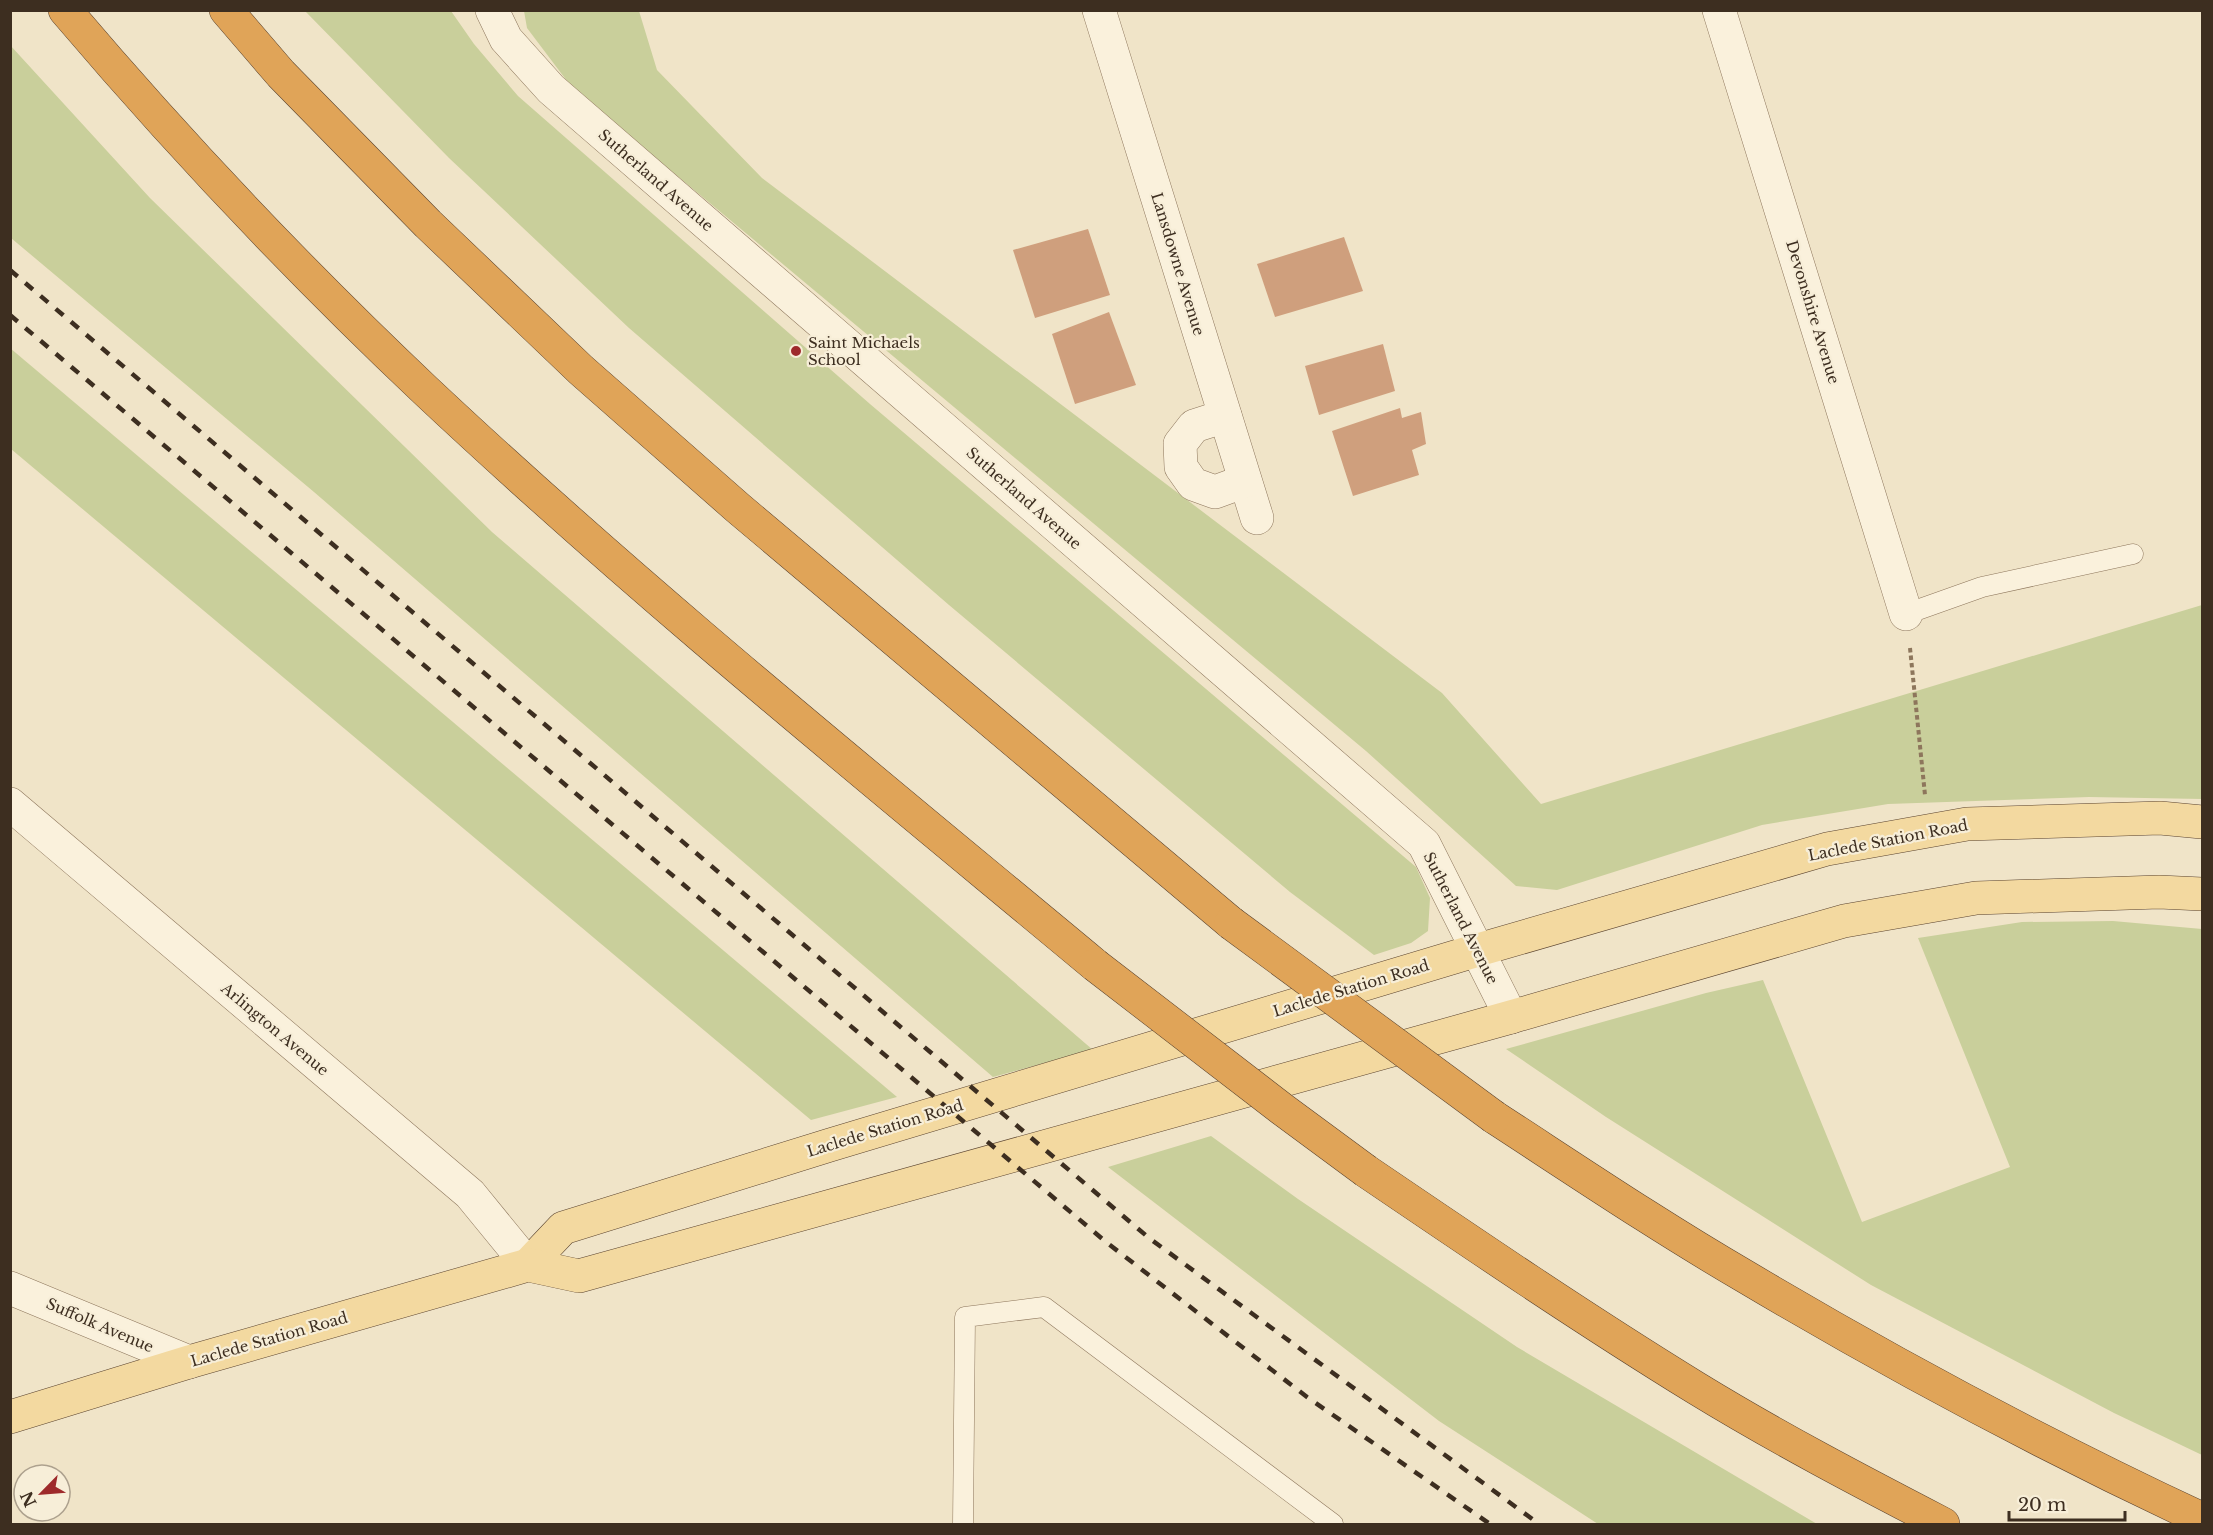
<svg xmlns="http://www.w3.org/2000/svg" width="2213" height="1535" viewBox="0 0 2213 1535" font-family="'Libre Baskerville',serif">
	<style>
		.green { fill: #c9cf9b }
		.building { fill: #cf9f7d }
		.lines { fill: none; stroke-linecap: round; stroke-linejoin: round }
		.service-casing { stroke: #8d765c; stroke-width: 21 }
		.minor-casing { stroke: #8d765c; stroke-width: 34 }
		.primary-casing { stroke: #5b4430; stroke-width: 34 }
		.motorway-casing { stroke: #5b4430; stroke-width: 34 }
		.path { stroke: #8d765c; stroke-width: 4; stroke-dasharray: 4.5 3; stroke-linecap: butt }
		.service { stroke: #faf1dc; stroke-width: 20 }
		.minor { stroke: #faf1dc; stroke-width: 33 }
		.primary { stroke: #f3d9a0; stroke-width: 33 }
		.motorway { stroke: #e0a458; stroke-width: 33 }
		.rail { stroke: #3d2e20; stroke-width: 4.5; stroke-dasharray: 10 10; stroke-linecap: butt }
		.motorway-bridge-casing { stroke: #5b4430; stroke-width: 34; stroke-linecap: butt }
		.motorway-bridge { stroke: #e0a458; stroke-width: 33 }
		.poi-dot { fill: #9e2a2b; stroke: #f7eed8; stroke-width: 2 }
		.labels { text-anchor: middle; dominant-baseline: central; stroke-width: 4.5; stroke-linejoin: round; paint-order: stroke }
		.street-label { font-size: 15px; fill: #3d2e20; stroke: #f7eed8 }
		.poi-label { font-size: 15px; fill: #3d2e20; stroke: #f7eed8; text-anchor: start }
	</style>
	<rect width="100%" height="100%" fill="#f0e4c8"/>
	<g class="green">
		<polygon points="305,11 451,11 474,44 518,96 870,404 1416,867 1430,898 1428,931 1411,943 1374,955 1290,892 949,605 629,328 449,158"/>
		<polygon points="524,11 639,11 657,70 762,178 1442,693 1541,804 2202,605 2202,799 2089,797 1888,804 1762,825 1557,890 1516,886 1366,751 663,164 567,81 527,28"/>
		<polygon points="10,45 150,198 492,532 1093,1050 993,1077 314,492 11,238"/>
		<polygon points="10,348 897,1097 811,1120 11,449"/>
		<polygon points="2113,921 2202,929 2202,1455 2114,1413 1871,1285 1606,1117 1506,1049 1706,993 1763,980 1862,1222 2010,1167 1918,938 2022,922"/>
		<polygon points="1211,1136 1298,1199 1517,1347 1817,1524 1598,1524 1439,1421 1108,1167"/>
	</g>
	<g class="building">
		<polygon points="1088,229 1110,295 1035,318 1013,250"/>
		<polygon points="1344,237 1363,291 1275,317 1257,264"/>
		<polygon points="1109,312 1136,385 1075,404 1052,334"/>
		<polygon points="1383,344 1395,391 1319,415 1305,366"/>
		<polygon points="1400,408 1402,418 1421,412 1426,444 1412,450 1419,475 1353,496 1332,431"/>
	</g>
	<g class="lines">
		<defs>
			<g id="service">
				<polyline points="1906,614 1982,587 2133,554"/>
				<polyline points="963,1524 965,1317 1044,1307 1333,1524"/>
			</g>
			<g id="minor">
				<polyline points="492,10 506,39 551,89 1424,844 1511,1017"/>
				<polyline points="1099,10 1257,518"/>
				<polyline points="1719,10 1906,614"/>
				<polyline points="1225,416 1194,426 1180,444 1181,467 1193,484 1215,492 1245,481"/>
				<polyline points="10,804 470,1194 528,1265"/>
				<polyline points="10,1288 189,1362"/>
			</g>
			<g id="primary">
				<polyline points="528,1265 563,1228 830,1145 1478,950 1827,849 1967,824 2160,818 2202,822"/>
				<polyline points="10,1417 189,1362 528,1265 579,1276 1511,1017 1844,921 1976,898 2159,892 2202,894"/>
			</g>
			<g id="motorway">
				<path d="M65 10C178 143 298 270 425 390 639 591 869 777 1095 965"/>
				<polyline points="226,10 281,74 428,224 581,370 738,508 1231,923"/>
				<path d="M1494 1117C1577 1171 1660 1227 1746 1277 1894 1365 2046 1446 2202 1519"/>
				<path d="M1366 1171C1475 1245 1584 1319 1696 1388 1776 1437 1860 1481 1943 1524"/>
			</g>
		</defs>
		<use href="#service" class="service-casing"/>
		<use href="#minor" class="minor-casing"/>
		<use href="#primary" class="primary-casing"/>
		<use href="#motorway" class="motorway-casing"/>
		<polyline class="path" points="1910,648 1925,795"/>
		<use href="#service" class="service"/>
		<use href="#minor" class="minor"/>
		<use href="#primary" class="primary"/>
		<use href="#motorway" class="motorway"/>
		<g class="rail">
			<polyline points="10,270 1149,1238 1539,1524"/>
			<polyline points="10,315 1106,1242 1307,1397 1490,1524"/>
		</g>
		<defs>
			<g id="motorway-bridge">
				<polyline points="1231,923 1494,1117"/>
				<polyline points="1095,965 1282,1109 1366,1171"/>
			</g>
		</defs>
		<use href="#motorway-bridge" class="motorway-bridge-casing"/>
		<use href="#motorway-bridge" class="motorway-bridge"/>
	</g>
	<circle class="poi-dot" cx="796" cy="351" r="6"/>
	<g class="labels">
		<g class="street-label">
			<text transform="translate(656 180) rotate(41)">Sutherland Avenue</text>
			<text transform="translate(1178 264) rotate(73)">Lansdowne Avenue</text>
			<text transform="translate(1813 312) rotate(73)">Devonshire Avenue</text>
			<text transform="translate(1024 498) rotate(41)">Sutherland Avenue</text>
			<text transform="translate(1888 840) rotate(-11)">Laclede Station Road</text>
			<text transform="translate(1461 918) rotate(63)">Sutherland Avenue</text>
			<text transform="translate(1351 988) rotate(-17)">Laclede Station Road</text>
			<text transform="translate(275 1029) rotate(40)">Arlington Avenue</text>
			<text transform="translate(885 1128) rotate(-17)">Laclede Station Road</text>
			<text transform="translate(100 1325) rotate(23)">Suffolk Avenue</text>
			<text transform="translate(269 1339) rotate(-16)">Laclede Station Road</text>
		</g>
		<g class="poi-label">
			<text x="808" y="342">Saint Michaels<tspan x="808" dy="17">School</tspan></text>
		</g>
	</g>
	<rect width="2213" height="1535" fill="none" stroke="#3d2e20" stroke-width="24"/>
	<g transform="translate(42 1493) rotate(245)"><circle r="28" fill="#f7eed8" stroke="#ada18e" stroke-width="1.5"/>
	<path d="M0-4.5L10 22L0 15L-10 22Z" fill="#9e2a2b"/>
	<text y="-9" font-size="16" font-weight="bold" text-anchor="middle" fill="#3d2e20">N</text>
	</g>
	<path d="M2009 1511v9h116v-9" fill="none" stroke="#3d2e20" stroke-width="3"/>
	<text x="2018" y="1511" font-size="18" fill="#3d2e20" stroke="#f7eed8" stroke-width="4.5" paint-order="stroke">20 m</text>
</svg>
